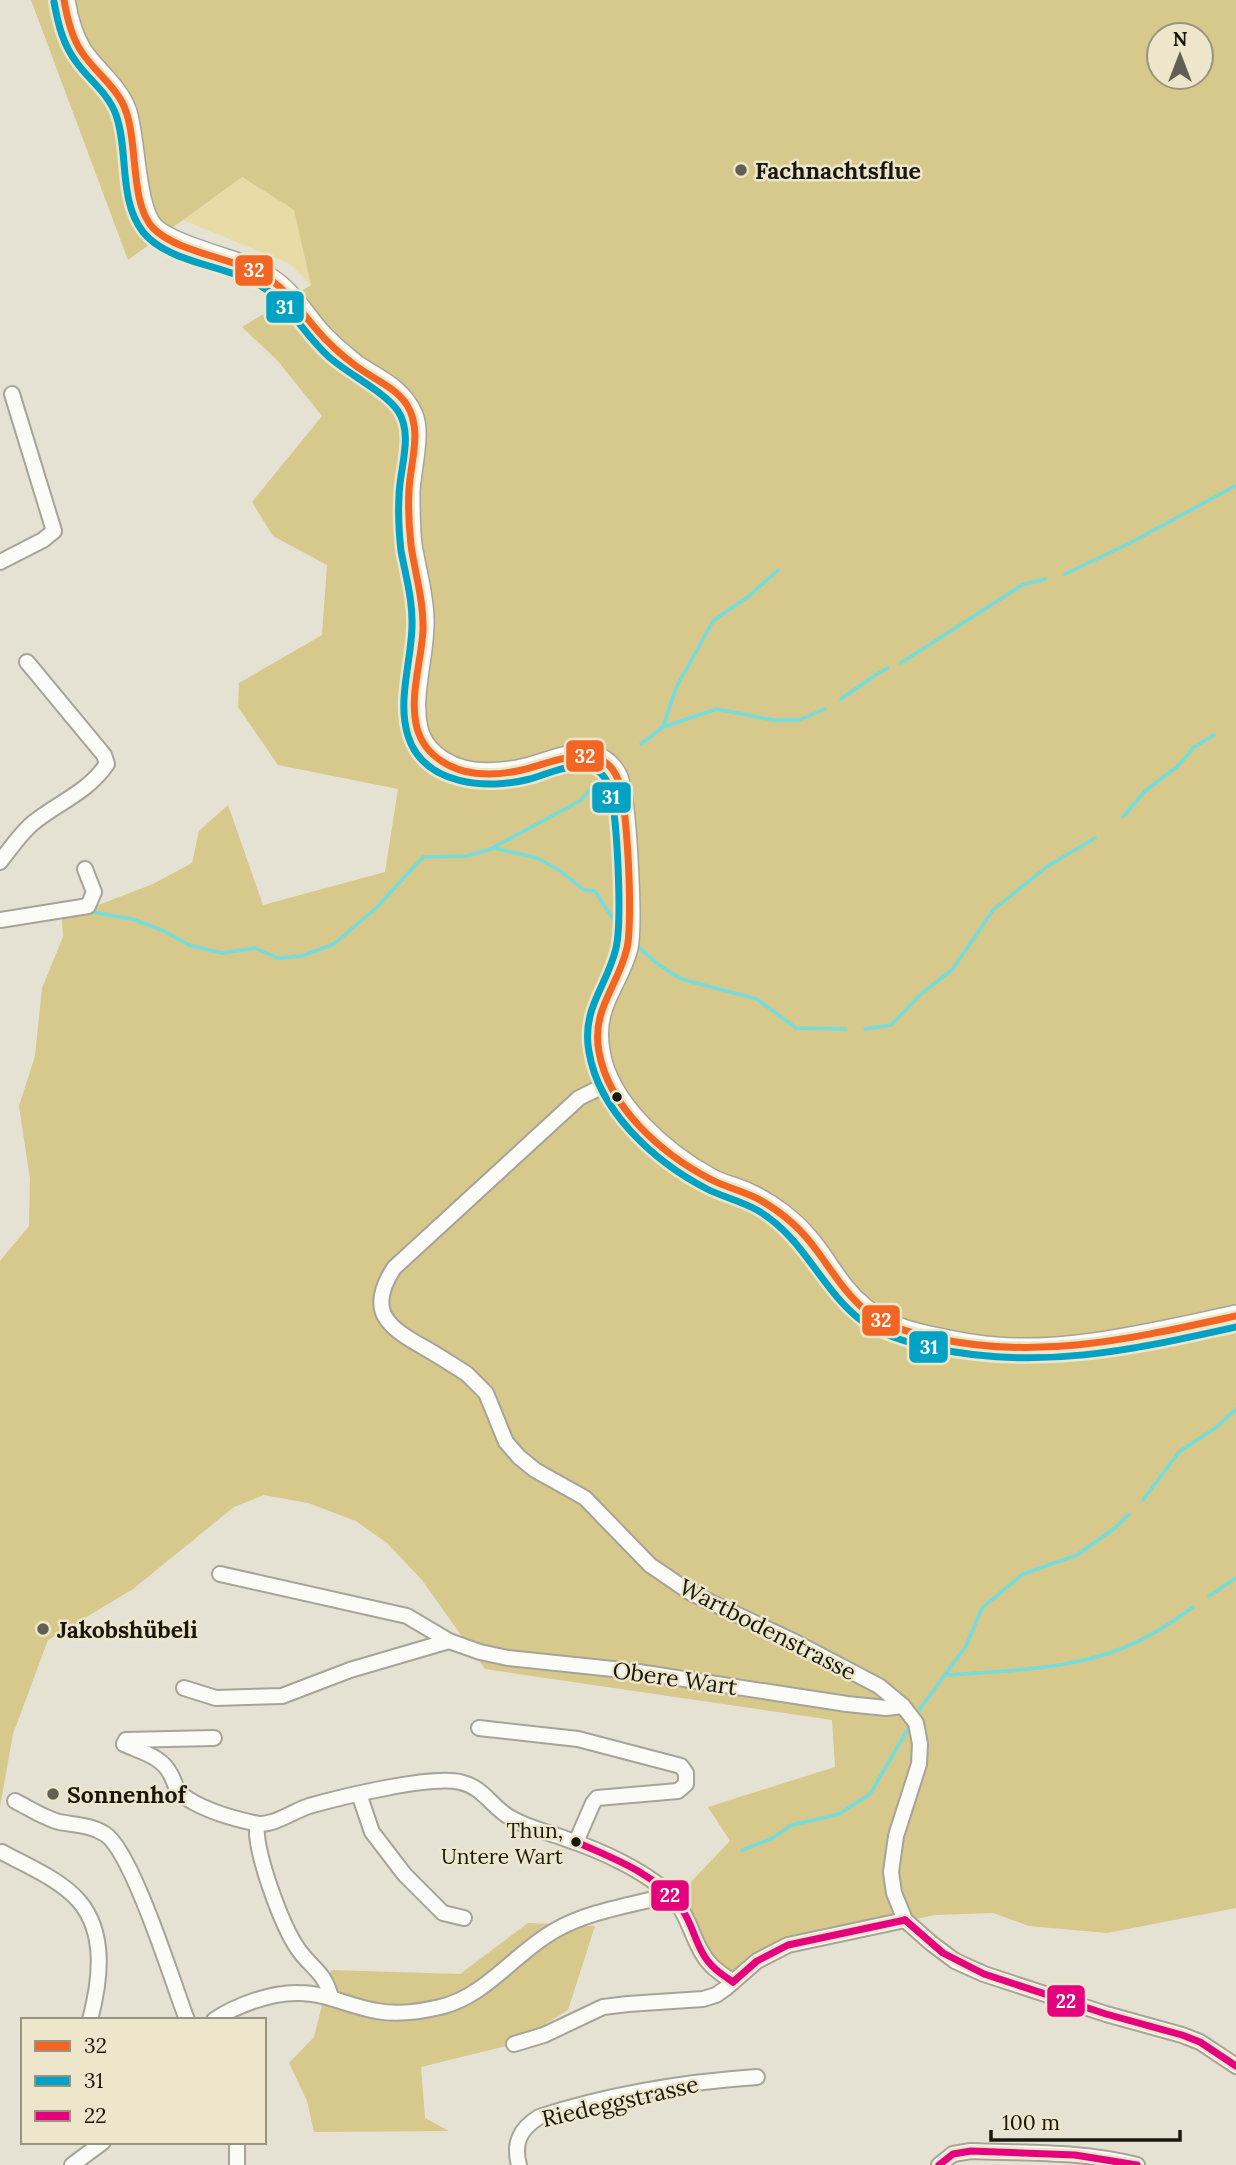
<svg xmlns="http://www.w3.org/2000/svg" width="1236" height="2165" viewBox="0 0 1236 2165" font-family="Lora,serif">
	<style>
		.green { fill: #e8dba6 }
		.forest { fill: #d7c88b; fill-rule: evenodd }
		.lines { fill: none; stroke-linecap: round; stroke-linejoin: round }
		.stream { stroke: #74dcda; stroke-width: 3.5 }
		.street-casing { stroke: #a6a499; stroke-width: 18 }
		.secondary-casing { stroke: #a6a499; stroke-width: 24 }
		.street { stroke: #fbfbf8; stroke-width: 14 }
		.secondary { stroke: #fbfbf8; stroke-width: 21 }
		.bus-1-casing { stroke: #ede6cb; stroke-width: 12 }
		.bus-2-casing { stroke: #ede6cb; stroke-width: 12 }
		.bus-3-casing { stroke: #ede6cb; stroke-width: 12 }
		.bus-1 { stroke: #f26522; stroke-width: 7 }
		.bus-2 { stroke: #01a2c4; stroke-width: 7 }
		.bus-3 { stroke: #e5007d; stroke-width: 7 }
		.poi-dot { fill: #615f53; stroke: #ede6cb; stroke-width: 2.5 }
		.bus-dot { fill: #1a180e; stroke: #ede6cb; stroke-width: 2.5 }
		.labels { text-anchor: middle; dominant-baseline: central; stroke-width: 5; stroke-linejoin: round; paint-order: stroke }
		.bus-label { font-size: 21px; fill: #1a180e; stroke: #ede6cb; text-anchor: end }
		.poi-label { font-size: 23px; font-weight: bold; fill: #1a180e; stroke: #ede6cb; text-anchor: start }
		.street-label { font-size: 23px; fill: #1a180e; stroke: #ede6cb }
		.line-badge { stroke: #ede6cb; stroke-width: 2.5 }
		.badge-label { font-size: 19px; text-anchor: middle; font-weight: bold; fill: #fff }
	</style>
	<rect width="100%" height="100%" fill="#e5e2d3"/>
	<polygon class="green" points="242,177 294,210 311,285 290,264 183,220"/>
	<g class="forest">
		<path d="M31 0H1236V1908L1107 1933 1029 1926 993 1913 935 1915 788 1945 733 1982 722 1974 670 1895 686 1887 730 1841 708 1807 835 1767 832 1720 485 1669 422 1580 387 1543 356 1521 308 1503 264 1495 234 1507 133 1589 48 1640 13 1734 0 1807V1261L29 1226 30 1179 19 1106 35 1056 42 988 63 937 62 919 153 884 192 863 199 831 228 805 263 905 385 872 398 789 278 765 238 707 239 683 322 635 327 565 273 536 252 502 322 416 277 360 242 327 311 285 294 210 242 177 128 260ZM1159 35H1201V77H1159Z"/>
		<polygon points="528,1923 595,1926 568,2010 514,2044 421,2067 425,2118 449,2131 314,2132 307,2101 289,2063 314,2037 331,1970 460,1974"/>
	</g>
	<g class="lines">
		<g class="stream">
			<polyline points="1065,574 1130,543 1235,486"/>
			<polyline points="901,663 1022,585 1045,579"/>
			<polyline points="841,699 877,674 888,668"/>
			<polyline points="663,727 676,688 713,621 749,596 778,570"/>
			<polyline points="641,744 663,727 717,709 773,720 799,720 825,709"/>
			<polyline points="1123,817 1145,791 1178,766 1194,747 1214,735"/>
			<polyline points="494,847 580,801 602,776"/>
			<polyline points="92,912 132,919 162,930 189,945 222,953 255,948 278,958 302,956 334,944 376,908 423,857 467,856 494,848 537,858 559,870 584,890 595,891 619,928"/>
			<polyline points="640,948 655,962 681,979 757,999 796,1028 846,1029"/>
			<polyline points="865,1029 891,1025 922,993 952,970 993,910 1048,866 1095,838"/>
			<polyline points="1143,1500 1179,1452 1217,1427 1236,1409"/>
			<polyline points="1209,1596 1236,1578"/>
			<path d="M947 1675C1001 1672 1067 1669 1118 1650 1144 1640 1171 1624 1193 1607"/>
			<polyline points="919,1710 966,1646 982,1608 1023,1574 1077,1555 1115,1528 1129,1514"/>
			<polyline points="742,1850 771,1839 792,1825 839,1814 870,1794 908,1729"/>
		</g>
		<defs>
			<g id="street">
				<polyline points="0,562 43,540 54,531 12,394"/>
				<path d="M0 862C10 849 21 833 33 823 59 802 87 793 107 764L104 755 27 662"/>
				<polyline points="0,920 88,906 94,892 85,869"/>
				<path d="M609 1083 579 1098 394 1268C366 1311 387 1327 425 1348 439 1356 453 1365 467 1374L486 1393 506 1442 519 1457 535 1470 585 1498 650 1565 691 1593 793 1641 879 1686 903 1706 916 1723 920 1744 919 1764 896 1836 891 1872 894 1893 905 1920 931 1943 955 1961 984 1974 1106 2014 1182 2035 1200 2042 1236 2066"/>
				<polyline points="220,1574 407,1616 449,1641 480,1652 508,1658 632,1671 847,1704 886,1708 903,1706"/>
				<polyline points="184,1688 216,1698 282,1696 350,1670 449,1641"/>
				<polyline points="479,1728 578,1739 681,1766 686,1773 686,1784 678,1791 597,1798 593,1803 576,1842"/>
				<path d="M124 1744C141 1752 162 1756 171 1775 175 1782 175 1789 181 1794 200 1809 231 1818 254 1823 271 1828 293 1811 309 1806 341 1797 431 1775 460 1782 484 1787 492 1808 511 1818 528 1828 548 1832 566 1839 600 1850 648 1872 672 1897 691 1917 693 1947 712 1966 718 1972 726 1977 733 1982"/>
				<polyline points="124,1744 126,1740 214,1738"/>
				<polyline points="359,1794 372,1832 405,1875 443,1913 464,1918"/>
				<path d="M15 1801C29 1808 44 1818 59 1822 75 1825 91 1825 105 1834 132 1851 173 1983 187 2020"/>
				<path d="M257 1824C254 1851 282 1926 298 1949 312 1969 324 1971 331 1997"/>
				<path d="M2 1852C27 1866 60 1879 79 1901 107 1934 100 1982 90 2020"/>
				<path d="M214 2020C237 2005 272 1992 299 1993 326 1993 351 2007 377 2011 398 2015 419 2012 440 2007 485 1997 515 1953 554 1931 588 1911 632 1905 670 1895"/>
				<polyline points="514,2044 544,2035 603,2007 628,2004 703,1999 716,1995 726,1988 757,1961 788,1945 905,1920"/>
				<polyline points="237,2142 237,2165"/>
				<polyline points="72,2165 103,2142"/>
				<path d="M519 2165C513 2143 520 2129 539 2117 610 2094 683 2082 757 2077"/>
				<path d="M939 2165 953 2154 971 2151C1025 2153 1084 2151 1137 2165"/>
			</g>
			<path id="secondary" d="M64 0C67 18 71 35 81 51 95 72 118 88 126 112 135 141 134 208 153 228 171 246 229 259 254 270 287 286 294 302 316 329 327 343 343 355 356 366 378 381 401 389 412 415 420 433 410 470 409 491 409 508 409 528 411 545 415 570 423 595 423 620 424 656 409 694 417 729 420 741 426 749 434 756 458 776 487 776 517 771 549 766 593 736 616 775 626 793 632 926 627 948 616 988 591 1005 599 1051 607 1104 664 1154 710 1179 722 1186 737 1188 750 1195 772 1205 795 1223 810 1242 829 1265 839 1289 864 1309 884 1326 910 1333 934 1338 948 1341 963 1344 977 1346 1058 1358 1157 1333 1236 1316"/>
		</defs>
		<use href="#street" class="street-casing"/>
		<use href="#secondary" class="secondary-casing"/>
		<use href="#street" class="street"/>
		<use href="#secondary" class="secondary"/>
		<defs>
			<path id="bus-1" d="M64 0C67 18 71 36 81 51 93 70 112 83 122 102 140 136 128 201 153 228 176 252 233 258 263 275 286 288 299 309 316 329 327 342 341 355 356 366 373 379 394 386 407 405 423 431 410 463 409 490 408 508 409 527 411 545 415 574 424 601 423 631 421 663 409 697 417 728 421 743 430 754 443 762 465 776 492 776 517 771 547 766 596 737 616 775 628 797 633 923 627 948 618 987 591 1009 599 1052 609 1108 662 1154 710 1179 727 1188 744 1191 760 1200 783 1213 802 1230 817 1251 832 1271 845 1293 865 1310 885 1326 910 1333 935 1338 1039 1361 1134 1338 1236 1316"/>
			<path id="bus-2" d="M54 2C58 24 63 45 77 63 89 80 109 94 116 115 129 151 118 200 143 232 166 261 219 265 252 281 286 297 302 333 329 357 348 374 385 392 398 411 414 435 399 470 399 497 398 515 399 533 401 551 406 577 413 601 412 627 411 663 397 701 408 736 424 786 488 790 530 779 547 774 566 765 583 766 595 767 604 774 608 784 618 810 622 922 616 948 607 987 581 1008 589 1052 599 1112 655 1162 707 1189 723 1197 741 1201 757 1210 805 1238 820 1289 862 1321 883 1336 908 1343 933 1348 1039 1371 1132 1350 1236 1327"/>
			<g id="bus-3">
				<path d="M576 1842C613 1858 656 1874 681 1908 691 1921 694 1938 702 1952 709 1966 721 1974 733 1982"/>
				<polyline points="905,1920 943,1953 984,1974 1106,2014 1182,2035 1200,2042 1236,2066"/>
				<polyline points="733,1982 757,1961 788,1945 905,1920"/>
				<polyline points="939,2165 953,2154 971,2151 1075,2155 1137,2165"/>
			</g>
		</defs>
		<use href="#bus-1" class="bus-1-casing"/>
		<use href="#bus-2" class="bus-2-casing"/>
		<use href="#bus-3" class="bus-3-casing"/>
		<use href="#bus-1" class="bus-1"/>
		<use href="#bus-2" class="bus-2"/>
		<use href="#bus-3" class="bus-3"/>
	</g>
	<g class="poi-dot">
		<circle cx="741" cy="170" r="7"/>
		<circle cx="43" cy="1629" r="7"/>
		<circle cx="53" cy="1794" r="7"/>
	</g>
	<g class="bus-dot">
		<circle cx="617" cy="1097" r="6"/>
		<circle cx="576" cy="1842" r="6"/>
	</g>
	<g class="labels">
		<g class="bus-label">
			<text x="563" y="1830">Thun,<tspan x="563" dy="26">Untere Wart</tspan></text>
		</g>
		<g class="poi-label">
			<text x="755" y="170">Fachnachtsflue</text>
			<text x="57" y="1629">Jakobshübeli</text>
			<text x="67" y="1794">Sonnenhof</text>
		</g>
		<g class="street-label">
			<text transform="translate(768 1629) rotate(27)">Wartbodenstrasse</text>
			<text transform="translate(675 1678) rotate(8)">Obere Wart</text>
			<text transform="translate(620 2101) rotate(-13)">Riedeggstrasse</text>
		</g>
	</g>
	<g class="line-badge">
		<rect x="234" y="254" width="40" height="33" rx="7" fill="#f26522"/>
		<rect x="265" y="290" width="40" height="34" rx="7" fill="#01a2c4"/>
		<rect x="565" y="739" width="40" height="34" rx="7" fill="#f26522"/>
		<rect x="591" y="781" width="41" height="33" rx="7" fill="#01a2c4"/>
		<rect x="861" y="1304" width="40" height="33" rx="7" fill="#f26522"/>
		<rect x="908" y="1330" width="41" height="34" rx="7" fill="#01a2c4"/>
		<rect x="650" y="1879" width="40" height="33" rx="7" fill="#e5007d"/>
		<rect x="1046" y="1984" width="40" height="34" rx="7" fill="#e5007d"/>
	</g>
	<g class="badge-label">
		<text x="254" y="277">32</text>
		<text x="285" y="314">31</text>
		<text x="585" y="763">32</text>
		<text x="611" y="804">31</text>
		<text x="881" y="1327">32</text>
		<text x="929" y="1354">31</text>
		<text x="670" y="1902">22</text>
		<text x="1066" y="2008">22</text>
	</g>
	<rect x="21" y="2018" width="245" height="126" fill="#ede6cb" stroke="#99947f" stroke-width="2"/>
	<rect x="35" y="2041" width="35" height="10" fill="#f26522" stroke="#99947f" stroke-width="2"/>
	<text x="84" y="2053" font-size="21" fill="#1a180e">32</text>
	<rect x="35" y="2076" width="35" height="10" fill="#01a2c4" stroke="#99947f" stroke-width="2"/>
	<text x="84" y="2088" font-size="21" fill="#1a180e">31</text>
	<rect x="35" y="2111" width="35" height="10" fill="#e5007d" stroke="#99947f" stroke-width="2"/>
	<text x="84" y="2123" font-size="21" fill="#1a180e">22</text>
	<g transform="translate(1180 56)"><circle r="33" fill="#ede6cb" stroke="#99947f" stroke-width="2"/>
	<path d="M0-5L12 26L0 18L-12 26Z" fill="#615f53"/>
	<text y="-10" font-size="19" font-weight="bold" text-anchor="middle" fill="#1a180e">N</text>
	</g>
	<path d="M991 2130v10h189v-10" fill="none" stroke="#1a180e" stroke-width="3.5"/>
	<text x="1002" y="2130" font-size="21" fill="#1a180e" stroke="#ede6cb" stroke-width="5" paint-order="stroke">100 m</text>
</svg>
